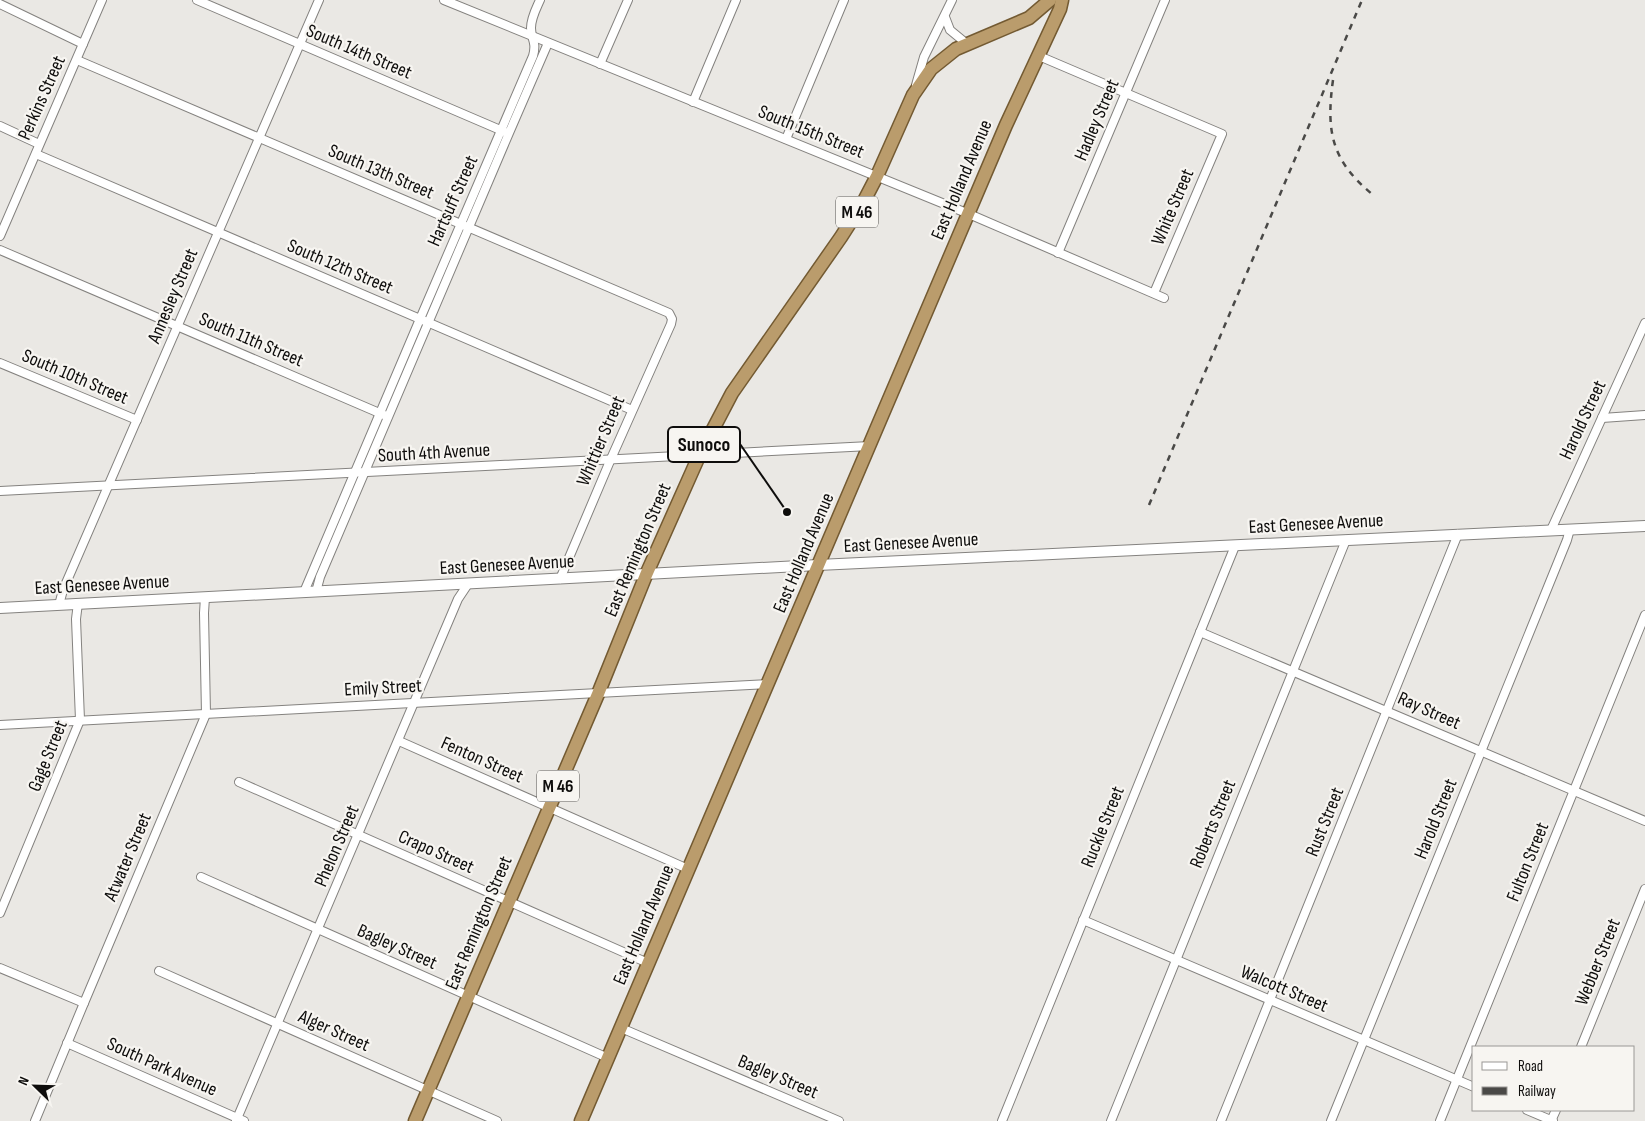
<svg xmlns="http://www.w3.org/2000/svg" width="1645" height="1121" viewBox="0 0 1645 1121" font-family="'Sofia Sans Condensed',sans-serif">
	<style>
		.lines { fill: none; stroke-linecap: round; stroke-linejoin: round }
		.minor-casing { stroke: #84827f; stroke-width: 10 }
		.secondary-casing { stroke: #84827f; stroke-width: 12 }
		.trunk-casing { stroke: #735a32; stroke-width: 15 }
		.minor { stroke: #fff; stroke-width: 8 }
		.secondary { stroke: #fff; stroke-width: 10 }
		.trunk { stroke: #ba9c6c; stroke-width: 12 }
		.rail { stroke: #4a4947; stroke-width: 2.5; stroke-dasharray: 6 6; stroke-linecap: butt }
		.labels { text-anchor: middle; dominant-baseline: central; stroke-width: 4.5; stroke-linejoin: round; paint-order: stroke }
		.shield { fill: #f7f5f1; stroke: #545351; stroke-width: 1 }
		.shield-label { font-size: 18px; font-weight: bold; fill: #0e0d0c }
		.street-label { font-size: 19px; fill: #0e0d0c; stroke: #f7f5f1 }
		.leader { fill: none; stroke: #0e0d0c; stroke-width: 2 }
		.callout-dot { fill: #0e0d0c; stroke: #f7f5f1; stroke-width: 2 }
		.callout { fill: #f7f5f1; stroke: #0e0d0c; stroke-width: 2 }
		.callout-label { font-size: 20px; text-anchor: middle; font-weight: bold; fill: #0e0d0c }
	</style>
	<rect width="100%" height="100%" fill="#eae8e4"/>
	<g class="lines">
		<defs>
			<g id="minor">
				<polyline points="197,0 505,132"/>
				<polyline points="444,0 969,214 1164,298"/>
				<polyline points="0,4 83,44"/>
				<polyline points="945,17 950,30 967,44"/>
				<polyline points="1039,56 1222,134 1154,293"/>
				<polyline points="77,60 669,313 672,319 671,324 610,461 560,579"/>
				<polyline points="600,64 628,0"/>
				<polyline points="916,85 924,57 952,0"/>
				<polyline points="693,102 736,0"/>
				<polyline points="0,126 39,144"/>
				<polyline points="786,139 844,0"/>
				<polyline points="36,154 632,410"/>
				<polyline points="0,236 102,0"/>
				<polyline points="0,250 384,415"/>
				<polyline points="1058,253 1165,0"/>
				<polyline points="0,363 137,420"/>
				<polyline points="1602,418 1645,415"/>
				<polyline points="0,491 870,446"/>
				<polyline points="1551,530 1645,323"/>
				<path d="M304 592 420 319 533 56C537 41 531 40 531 28 531 18 536 9 540 0"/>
				<polyline points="316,592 320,577 509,133 548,43"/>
				<polyline points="59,605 63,590 319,0"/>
				<polyline points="1200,632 1645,821"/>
				<polyline points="0,725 767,684"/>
				<polyline points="399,741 688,869"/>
				<polyline points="239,782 648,963"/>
				<polyline points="201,877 608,1058"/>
				<polyline points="0,913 80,720 76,619 78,603"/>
				<polyline points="1083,920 1474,1087"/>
				<polyline points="0,968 84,1003"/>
				<polyline points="159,971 497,1121"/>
				<polyline points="621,1028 839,1121"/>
				<polyline points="67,1043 244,1121"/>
				<polyline points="1581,1047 1645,889"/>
				<polyline points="1527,1110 1553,1121"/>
				<polyline points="35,1121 84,1003 206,714 204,613 205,597"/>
				<polyline points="236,1121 458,599 468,584"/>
				<polyline points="1002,1121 1235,546"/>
				<polyline points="1111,1121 1346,540"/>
				<polyline points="1221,1121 1458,534"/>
				<polyline points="1331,1121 1567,540 1570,529"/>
				<polyline points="1440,1121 1645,615"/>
				<polyline points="1551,1121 1556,1110"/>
			</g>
			<polyline id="secondary" points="0,608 818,565 1645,526"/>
			<g id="trunk">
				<polyline points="415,1121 598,694 646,575 699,456 732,393 841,237 864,201 877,176 913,95 931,69 956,49 1029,18 1050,0"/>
				<polyline points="581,1121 1006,125 1060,9 1062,0"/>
			</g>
		</defs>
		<use href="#minor" class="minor-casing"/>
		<use href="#secondary" class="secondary-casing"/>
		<use href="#trunk" class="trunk-casing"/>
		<use href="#minor" class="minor"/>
		<use href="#secondary" class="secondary"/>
		<use href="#trunk" class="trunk"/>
		<g class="rail">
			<path d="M1333 80C1326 131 1331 160 1372 194"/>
			<polyline points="1149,505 1362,0"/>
		</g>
	</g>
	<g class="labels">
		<g class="shield">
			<rect x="836" y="196.5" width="42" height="31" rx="4"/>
			<rect x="537" y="770.5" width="42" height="31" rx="4"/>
		</g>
		<g class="shield-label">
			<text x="857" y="212">M 46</text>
			<text x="558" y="786">M 46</text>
		</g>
		<g class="street-label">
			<text transform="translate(359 52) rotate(23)">South 14th Street</text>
			<text transform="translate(42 98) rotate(-66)">Perkins Street</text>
			<text transform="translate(1097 120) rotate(-67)">Hadley Street</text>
			<text transform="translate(811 132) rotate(22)">South 15th Street</text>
			<text transform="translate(381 172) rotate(23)">South 13th Street</text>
			<text transform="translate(962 180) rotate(-67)">East Holland Avenue</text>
			<text transform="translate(453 201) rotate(-66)">Hartsuff Street</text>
			<text transform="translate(1173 207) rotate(-67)">White Street</text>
			<text transform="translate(340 267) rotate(23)">South 12th Street</text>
			<text transform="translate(173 296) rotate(-67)">Annesley Street</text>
			<text transform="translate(251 340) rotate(23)">South 11th Street</text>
			<text transform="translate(75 377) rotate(23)">South 10th Street</text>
			<text transform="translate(1583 420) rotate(-65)">Harold Street</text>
			<text transform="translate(601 441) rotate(-67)">Whittier Street</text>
			<text transform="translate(434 453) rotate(-3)">South 4th Avenue</text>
			<text transform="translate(1316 524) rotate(-3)">East Genesee Avenue</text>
			<text transform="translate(911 543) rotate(-3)">East Genesee Avenue</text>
			<text transform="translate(638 550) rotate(-67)">East Remington Street</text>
			<text transform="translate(804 553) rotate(-67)">East Holland Avenue</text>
			<text transform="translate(507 565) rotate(-3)">East Genesee Avenue</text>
			<text transform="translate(102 585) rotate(-3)">East Genesee Avenue</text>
			<text transform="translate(383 688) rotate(-3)">Emily Street</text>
			<text transform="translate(1429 711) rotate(24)">Ray Street</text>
			<text transform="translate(48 756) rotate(-68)">Gage Street</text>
			<text transform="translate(482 760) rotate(24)">Fenton Street</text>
			<text transform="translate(1436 819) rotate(-68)">Harold Street</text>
			<text transform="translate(1325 822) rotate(-68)">Rust Street</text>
			<text transform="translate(1213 824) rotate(-68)">Roberts Street</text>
			<text transform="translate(1103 827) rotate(-68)">Ruckle Street</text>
			<text transform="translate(337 846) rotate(-67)">Phelon Street</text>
			<text transform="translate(436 852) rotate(24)">Crapo Street</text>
			<text transform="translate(128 857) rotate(-67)">Atwater Street</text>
			<text transform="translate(1528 862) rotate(-68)">Fulton Street</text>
			<text transform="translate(479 923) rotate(-67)">East Remington Street</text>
			<text transform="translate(644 925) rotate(-67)">East Holland Avenue</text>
			<text transform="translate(397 947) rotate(24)">Bagley Street</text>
			<text transform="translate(1598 962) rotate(-68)">Webber Street</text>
			<text transform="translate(1284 989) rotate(23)">Walcott Street</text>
			<text transform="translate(334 1031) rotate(24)">Alger Street</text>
			<text transform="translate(162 1067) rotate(24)">South Park Avenue</text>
			<text transform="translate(778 1077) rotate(23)">Bagley Street</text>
		</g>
	</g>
	<path class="leader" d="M787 512L740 444"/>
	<circle class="callout-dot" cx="787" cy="512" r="5"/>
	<rect class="callout" x="668" y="427" width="72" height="35" rx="5"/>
	<g class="callout-label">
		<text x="704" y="451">Sunoco</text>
	</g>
	<rect x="1472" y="1046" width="162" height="65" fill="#f7f5f1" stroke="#9a9895"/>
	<rect x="1482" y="1062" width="25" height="8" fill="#ffffff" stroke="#9a9895"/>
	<text x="1518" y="1071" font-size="15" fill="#0e0d0c">Road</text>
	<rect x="1482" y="1087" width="25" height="8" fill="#4a4947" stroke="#9a9895"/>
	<text x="1518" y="1096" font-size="15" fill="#0e0d0c">Railway</text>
	<g transform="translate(35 1086) rotate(293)" stroke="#f7f5f1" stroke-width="4" paint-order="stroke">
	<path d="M0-4L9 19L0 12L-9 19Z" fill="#0e0d0c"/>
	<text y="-8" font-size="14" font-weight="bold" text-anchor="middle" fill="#0e0d0c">N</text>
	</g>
</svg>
